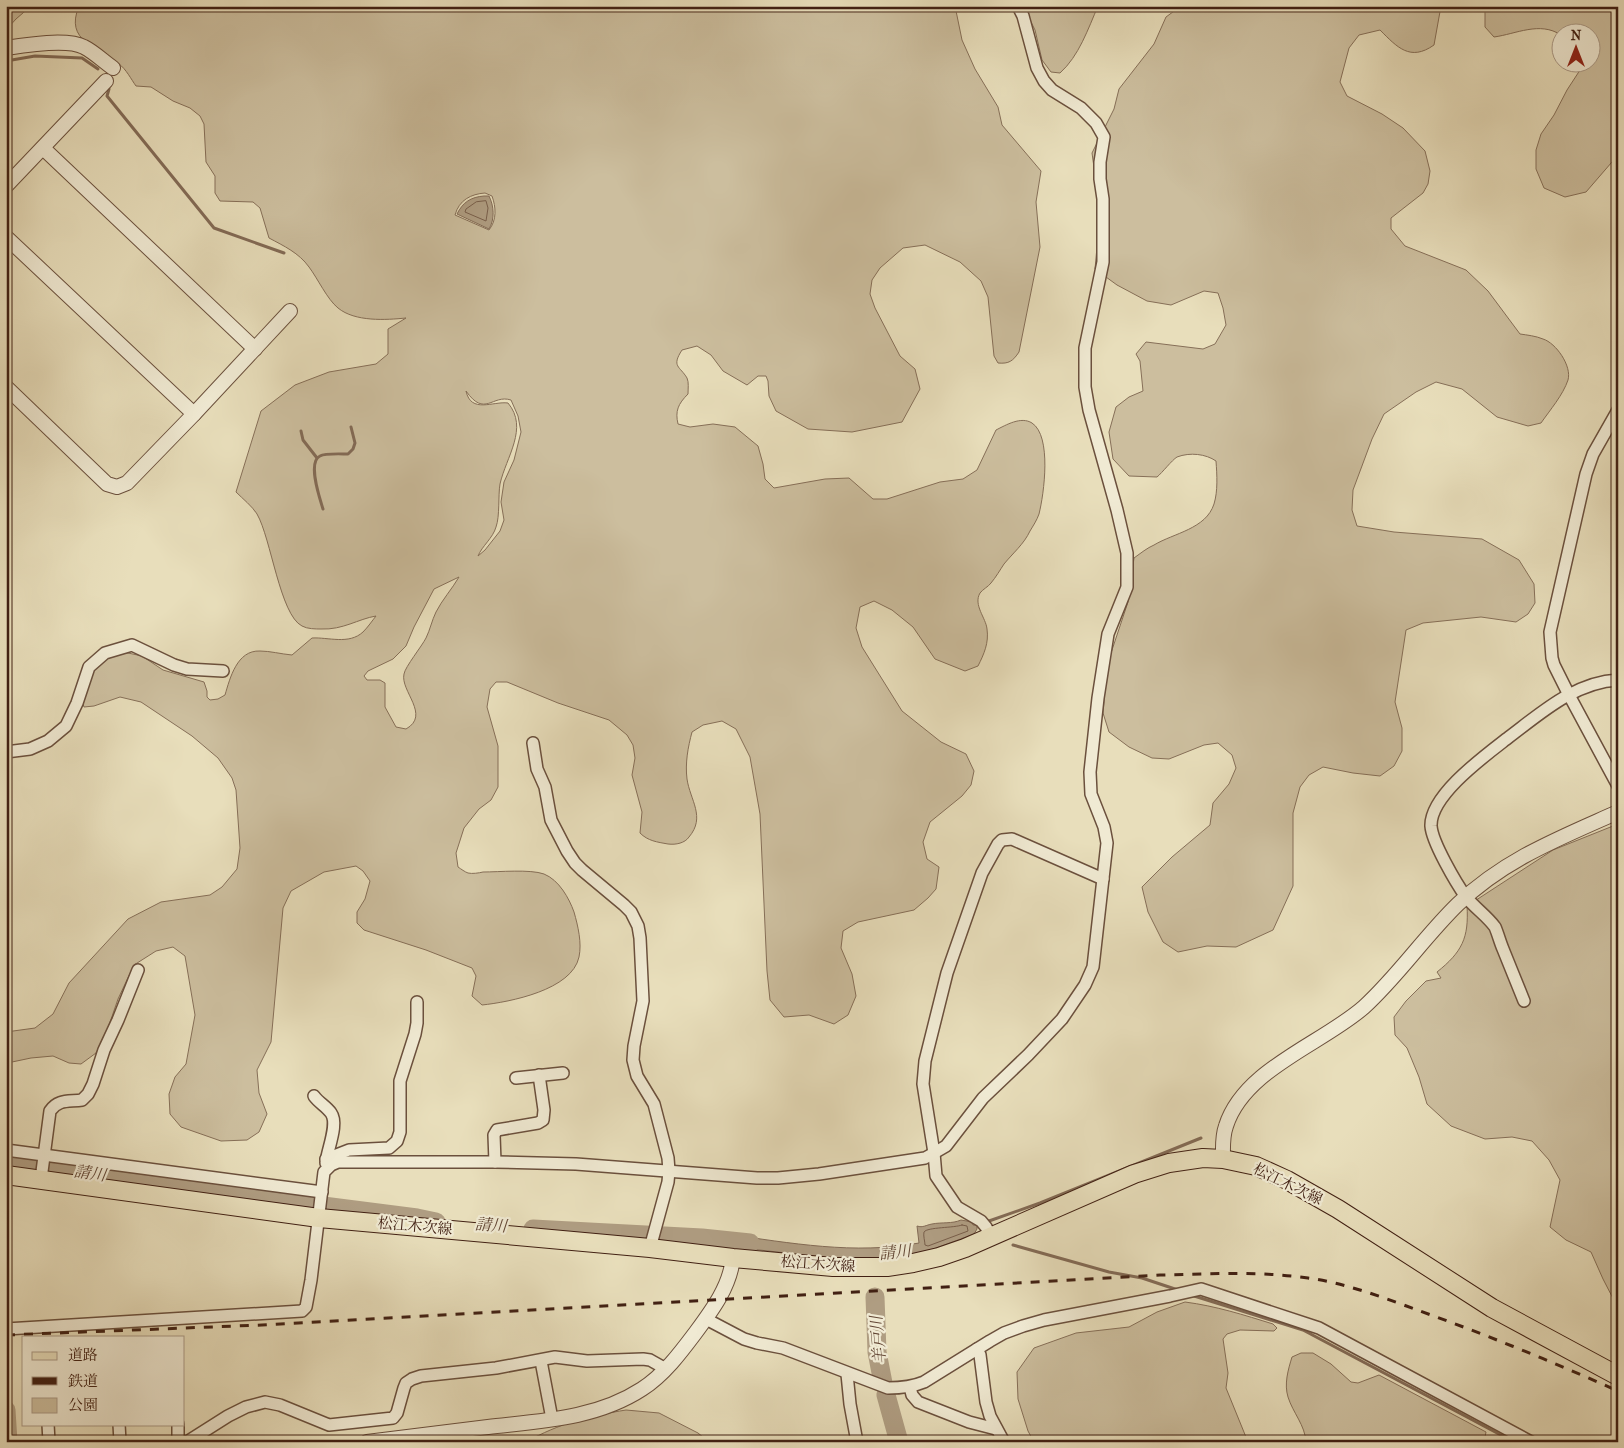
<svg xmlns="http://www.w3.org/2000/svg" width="1624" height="1448" viewBox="0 0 1624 1448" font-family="'IM FELL French Canon','Noto Serif JP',serif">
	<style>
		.green { fill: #ccbe9e; stroke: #866f58; fill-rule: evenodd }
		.water { fill: #af9d82; stroke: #836b56 }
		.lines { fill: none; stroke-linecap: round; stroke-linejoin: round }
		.shore { stroke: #785e4a; stroke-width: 1 }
		.stream { stroke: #836b56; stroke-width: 3 }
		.river { stroke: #af9d82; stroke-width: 19 }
		.minor-casing { stroke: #6b503d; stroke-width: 14 }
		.tertiary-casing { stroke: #6b503d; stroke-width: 16 }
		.primary-casing { stroke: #412013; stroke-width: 20 }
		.minor { stroke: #f0ead3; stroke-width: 11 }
		.tertiary { stroke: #f0ead3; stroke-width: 14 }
		.primary { stroke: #e8debb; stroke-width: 18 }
		.rail { stroke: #412013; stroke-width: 3; stroke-dasharray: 9 9; stroke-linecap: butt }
		.labels { text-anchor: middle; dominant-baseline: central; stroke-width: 4.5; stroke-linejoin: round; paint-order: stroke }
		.street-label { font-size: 15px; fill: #412013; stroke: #f0ead3 }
		.water-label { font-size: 16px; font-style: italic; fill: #624634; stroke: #f0ead3 }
	</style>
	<rect width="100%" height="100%" fill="#e8debb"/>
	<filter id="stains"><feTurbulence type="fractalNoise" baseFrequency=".004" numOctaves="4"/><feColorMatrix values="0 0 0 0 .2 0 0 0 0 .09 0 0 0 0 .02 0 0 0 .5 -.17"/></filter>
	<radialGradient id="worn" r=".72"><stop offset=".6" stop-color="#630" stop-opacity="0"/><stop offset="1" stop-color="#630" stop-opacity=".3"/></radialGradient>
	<g class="green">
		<polygon points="6,6 31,6 16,19 6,30"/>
		<path d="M79 6H955L962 40 975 69 998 107 1002 125 1041 171 1036 202 1040 247 1019 352C1013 361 1009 364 998 363L994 356 988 297 981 281 960 262 925 245 903 248 880 268 872 280 870 294 875 308 900 356 915 369 920 389 902 422 852 432 808 429 776 411 769 396 768 381 766 376H758L747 385 723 371 711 355 697 346 682 350C671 367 680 366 687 378 689 382 688 389 688 394 678 404 675 411 678 424L690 427 713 424 735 427 758 446 763 464 765 479 774 488 825 479 849 478 873 499H887L940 482 963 479 977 470 996 430C1006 425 1021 416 1032 423 1052 436 1044 494 1039 514 1037 520 1033 526 1030 531 1024 544 1013 553 1004 564 1000 570 996 577 991 583 988 587 983 589 980 593 973 605 986 618 987 629 989 643 984 654 978 666L965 671 935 659 913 627 892 610 874 601 860 607 856 628 862 647 902 711 941 742 966 754 974 771 971 785 962 796 930 822 923 842 927 859 939 867 936 889 928 898 914 910 858 922 843 931 841 948 852 974 856 996 848 1015 834 1024 809 1015 784 1017 770 1000 767 971 760 814 750 757 736 729 722 721 703 725 692 732C688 747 685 763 687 779 690 800 706 817 689 837 685 843 676 845 668 844 657 842 648 841 640 833L642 812 632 775 635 758 633 745 627 735 609 720 558 703 507 682H496L490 689 487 707 498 746V787L491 800 479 809 464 828 456 853 458 867C461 869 465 872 468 873 472 874 479 873 483 872 499 872 530 869 544 874 559 880 569 898 574 912 578 926 582 943 579 957 572 990 510 1002 482 1005L472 996 476 976 472 968 426 950 364 930 357 923V912L365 899 370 881 363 871 356 866 324 872 291 891 283 908 271 1042 257 1070 259 1093 267 1114 259 1132 247 1140 221 1141 181 1127 170 1114 169 1094 175 1077 186 1064 195 1015 185 956 173 947 156 951 134 965 118 999 106 1034 96 1053 81 1064 69 1063 53 1056 31 1058 12 1062 6 1066V1032L35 1028 53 1014 69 983 128 919 161 902 210 895 222 887 237 869 240 848 236 790 232 778 218 758 192 736 141 702 120 697 94 706 84 707 82 701 94 669 105 658 116 652 128 653 142 656 163 670 204 682 207 691V697L210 700 218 699 225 695C230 678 237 650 260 651 270 651 281 654 292 655L312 638C328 637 349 645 363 632 368 627 372 621 376 616 358 619 343 630 321 629 316 629 307 629 302 626 280 615 271 538 257 514 252 506 243 499 236 492L261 411 295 385 329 372 376 364 388 354V329L406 318C386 320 355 322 338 308 327 299 318 279 309 267 299 253 284 246 269 238L260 208 253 202 220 201 215 193V176L206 162 204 124 200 116 190 108 173 101 151 87 136 86C131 79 126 69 119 64 98 46 64 42 79 6ZM485 193 492 196C496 207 497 220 489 230L455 215C459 200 471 194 485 193ZM466 391C485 418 492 394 511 400L518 416 521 432 514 460 504 482 501 502 504 520 500 531 485 550 478 556C482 546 493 538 496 527 500 516 498 496 500 484 506 457 529 428 508 403 493 401 471 414 466 391ZM459 577C452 589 442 600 436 612 432 620 430 630 426 638 422 646 405 667 404 674 400 691 431 715 406 729L396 727 385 707V683L380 680H367L364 676 368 671 393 659 406 646 414 627 434 589Z"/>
		<path d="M1023 6H1098C1088 29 1079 56 1060 73L1051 72 1042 60 1035 30Z"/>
		<path d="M1181 6H1441L1434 45C1410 62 1397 47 1380 30L1359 35 1349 48 1340 82 1347 96 1382 114 1403 128 1425 151 1430 171 1428 184 1423 193 1391 218V229L1405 246 1466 270 1488 291 1520 334C1527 335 1536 336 1543 339 1556 343 1572 366 1568 380 1563 395 1550 410 1541 423L1528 426 1497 417 1462 389 1436 382 1416 392 1384 414 1372 439 1353 490 1352 510 1357 526 1394 532 1482 539 1519 560 1534 584 1535 603 1528 614 1516 622 1481 617 1423 623 1406 630 1395 702 1402 728V751L1394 766 1380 776 1353 773 1323 767 1309 775 1300 787 1293 813V886L1273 930 1236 947 1207 946 1178 952 1163 942 1148 912 1142 887 1172 857 1210 825 1213 803 1229 784 1236 768 1232 755 1218 743 1204 745 1169 759 1152 758 1129 747 1109 732 1103 713 1107 665 1128 602 1134 558C1141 553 1147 548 1154 545 1174 533 1206 529 1214 504 1218 491 1217 475 1216 461 1206 454 1190 452 1177 457 1172 460 1162 473 1157 477L1129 476 1113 459 1109 432 1116 407 1129 397 1143 391 1140 361 1136 354 1146 342 1203 349 1215 344 1226 325 1223 308 1218 293 1204 291 1171 305 1147 301 1117 285 1095 269 1097 247V189L1092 153 1114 109 1119 89 1154 44 1166 17Z"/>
		<path d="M1485 6H1618V155L1586 192 1565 197 1544 188 1536 169V150L1541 134 1554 115 1567 90 1582 67 1583 63 1592 62V32H1562L1561 35C1540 21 1516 34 1494 37L1485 27Z"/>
		<path d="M1618 824V1308L1603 1279 1591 1252 1566 1240 1550 1227 1560 1180 1549 1160 1532 1141 1512 1137 1485 1139 1451 1126 1427 1104 1419 1077 1407 1048 1395 1035 1394 1017 1406 1001 1426 981 1441 978 1437 972C1462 952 1469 938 1467 906L1553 850Z"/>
		<path d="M1185 1302C1216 1306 1244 1315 1273 1324L1277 1328 1274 1331 1240 1330 1227 1334 1223 1339 1228 1373 1226 1388 1248 1442H1034L1028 1431 1018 1399 1017 1372 1034 1348 1076 1333 1129 1327 1157 1312Z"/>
		<path d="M1301 1353H1313L1331 1364 1351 1382 1358 1383 1379 1375 1486 1432 1484 1442H1306C1305 1425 1293 1413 1288 1397 1284 1384 1288 1370 1292 1357Z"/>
		<path d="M626 1410 659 1413 698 1433 709 1442H526C560 1423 589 1416 626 1410Z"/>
	</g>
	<g class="water">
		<path d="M484 196H489C494 206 495 219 489 229L457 214C463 202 471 197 484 196Z"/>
		<path d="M961 1220 972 1222 973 1225H977V1229L974 1234 928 1251 882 1260H848L724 1246 726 1234C790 1243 855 1255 919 1243L917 1226C923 1228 926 1225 932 1224 942 1222 952 1224 961 1220Z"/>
	</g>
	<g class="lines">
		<g class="shore">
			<polygon points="486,201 488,208 486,221 465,212 466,209 476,202"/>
			<path d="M962 1225 967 1226 968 1231 928 1246 925 1245C925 1242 923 1235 924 1232 927 1227 955 1228 962 1225Z"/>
		</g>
		<g class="stream">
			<polyline points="6,61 35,56 82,58 98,69"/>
			<polyline points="109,89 107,96 214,228 284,253"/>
			<polyline points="301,431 303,440 317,458"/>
			<path d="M323 509C320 499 307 462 320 456 325 453 341 454 348 454L353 449 355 443 351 427"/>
			<polyline points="989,1221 1040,1203 1201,1138"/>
			<polyline points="1013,1245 1109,1272 1142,1278 1178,1290"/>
			<polyline points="1191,1295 1303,1330 1514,1442"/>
		</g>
		<g class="river">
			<polyline points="6,1161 159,1185 417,1218 436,1222"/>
			<polyline points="533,1229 702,1238 750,1243"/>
			<polyline points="875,1297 877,1352 883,1383"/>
			<polyline points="886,1395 899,1442"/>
			<polyline points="6,1410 8,1442"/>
		</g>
		<defs>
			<g id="minor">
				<polyline points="1618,410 1593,454 1586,474 1550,632 1552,658 1554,665 1569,695 1618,786"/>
				<polyline points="533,743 537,769 545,787 551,820 567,851 575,863 582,870 624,905 631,912 638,926 640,938 643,1001 634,1046 633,1060 637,1076 654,1104 668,1158 669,1171 668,1182 650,1248"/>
				<polyline points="6,752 30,749 48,741 66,726 77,703 89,667 105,653 132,645 174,665 187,669 223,671"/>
				<path d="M1524 1001C1517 984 1510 966 1503 949 1500 942 1498 934 1495 927 1487 916 1475 908 1466 897 1456 883 1432 842 1431 826 1430 795 1486 755 1509 737 1541 713 1575 682 1618 680"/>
				<polyline points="516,1078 563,1073"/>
				<path d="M314 1096C319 1103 326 1106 331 1113 339 1124 327 1150 326 1163"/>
				<polyline points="6,1150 322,1192"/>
				<polyline points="326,1159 349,1150 389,1148 397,1141 400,1132 400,1081 415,1034 417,1023 417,1002"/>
				<polyline points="495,1162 494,1135 497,1130 538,1123 543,1120 544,1110 539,1075"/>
				<path d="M41 1179 50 1111C58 1099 69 1102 82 1100L88 1094 93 1084 104 1050 118 1020 138 970"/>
				<polyline points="991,1237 986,1227 981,1221 957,1207 936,1176 934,1153 923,1084 925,1061 947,973 982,873 998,844 1002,840 1012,839 1103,879"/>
				<path d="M706 1319 744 1339 757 1343 783 1348 888 1388C901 1388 912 1387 924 1382L990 1341 1004 1333 1023 1326 1044 1320 1170 1296 1201 1289 1319 1328 1531 1442"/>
				<polyline points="6,1329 302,1311 306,1307 311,1280 324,1172 331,1165 338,1162 495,1162 576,1164 757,1178 778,1178 819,1174 925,1158 934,1153 946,1146 983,1098 1028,1055 1062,1019 1085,985 1093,967 1107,843 1104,827 1091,794 1090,772 1098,698 1108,634 1127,587 1127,553 1117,510 1089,410 1085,387 1085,348 1103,262 1103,199 1100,179 1100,162 1104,137 1096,123 1081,108 1052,90 1044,81 1037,68 1023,16 1018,6"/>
				<polyline points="977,1349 980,1355 986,1402 990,1416 1004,1442"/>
				<polyline points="541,1361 552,1419"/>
				<polyline points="847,1374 850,1404 857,1442"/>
				<polyline points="910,1387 912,1395 918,1402 969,1422 996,1429"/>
				<polyline points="48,1424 49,1442"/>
				<polyline points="119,1424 120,1442"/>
				<polyline points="178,1424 178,1442"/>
				<polyline points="187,1442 228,1416 246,1407 265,1402 280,1405 329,1425 393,1418 397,1413 404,1388 406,1383 412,1379 421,1376 496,1368 555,1357 587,1361 643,1359 650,1360 666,1369"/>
			</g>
			<g id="tertiary">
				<path d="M6 48C25 45 67 38 84 47 94 52 103 61 113 68"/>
				<polyline points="43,148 255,349"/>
				<polyline points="6,186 106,81"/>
				<polyline points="6,237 194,414 127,483 117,487 107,484 6,387"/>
				<polyline points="194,414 290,311"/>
				<path d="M1223 1159C1223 1148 1222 1137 1226 1126 1244 1069 1322 1044 1364 1007 1398 976 1425 936 1458 904 1505 859 1560 838 1618 812"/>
				<path d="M367 1442C407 1437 447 1432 488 1427 540 1421 596 1419 642 1389 664 1375 681 1352 696 1332 713 1309 730 1286 733 1258"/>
			</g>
			<polyline id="primary" points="6,1175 319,1218 650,1248 733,1258 833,1267 887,1267 913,1263 939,1257 965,1248 1134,1174 1169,1163 1203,1158 1223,1159 1256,1166 1287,1180 1338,1209 1492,1308 1618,1376"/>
		</defs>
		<use href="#minor" class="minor-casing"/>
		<use href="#tertiary" class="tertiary-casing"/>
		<use href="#primary" class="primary-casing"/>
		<use href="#minor" class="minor"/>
		<use href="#tertiary" class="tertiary"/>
		<use href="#primary" class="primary"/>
		<path class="rail" d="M6 1335 262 1325 1160 1275C1209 1274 1259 1271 1308 1278 1345 1283 1385 1298 1420 1311 1487 1335 1553 1362 1618 1391"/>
	</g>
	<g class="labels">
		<g class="street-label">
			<text transform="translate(1288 1184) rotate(26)">松江木次線</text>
			<text transform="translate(415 1226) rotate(5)">松江木次線</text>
			<text transform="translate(818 1264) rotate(4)">松江木次線</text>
		</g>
		<g class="water-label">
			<text transform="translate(90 1173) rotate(8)">請川</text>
			<text transform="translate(491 1225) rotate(4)">請川</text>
			<text transform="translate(895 1252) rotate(-6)">請川</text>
			<text transform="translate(878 1340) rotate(-95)">羊戸川</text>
		</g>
	</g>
	<rect width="1624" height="1448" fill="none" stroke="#e8debb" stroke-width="25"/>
	<rect x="8" y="8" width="1609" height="1433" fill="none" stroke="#412013" stroke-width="2.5"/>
	<rect x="12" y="12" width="1599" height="1423" fill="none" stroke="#412013"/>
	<rect x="22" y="1336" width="162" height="90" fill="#f0ead3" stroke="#aa9986"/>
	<rect x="32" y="1352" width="25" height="8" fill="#e8debb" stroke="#aa9986"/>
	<text x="68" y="1360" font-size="15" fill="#412013">道路</text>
	<rect x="32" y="1377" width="25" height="8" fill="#412013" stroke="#aa9986"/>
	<text x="68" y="1386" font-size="15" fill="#412013">鉄道</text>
	<rect x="32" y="1398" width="25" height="15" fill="#ccbe9e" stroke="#aa9986"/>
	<text x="68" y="1410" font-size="15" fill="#412013">公園</text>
	<g transform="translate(1576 48)"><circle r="24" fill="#f0ead3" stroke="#aa9986"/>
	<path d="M0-4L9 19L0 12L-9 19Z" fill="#8f2418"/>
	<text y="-8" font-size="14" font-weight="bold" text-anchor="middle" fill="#412013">N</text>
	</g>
	<rect width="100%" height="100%" filter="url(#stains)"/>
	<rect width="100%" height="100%" fill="url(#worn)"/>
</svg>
